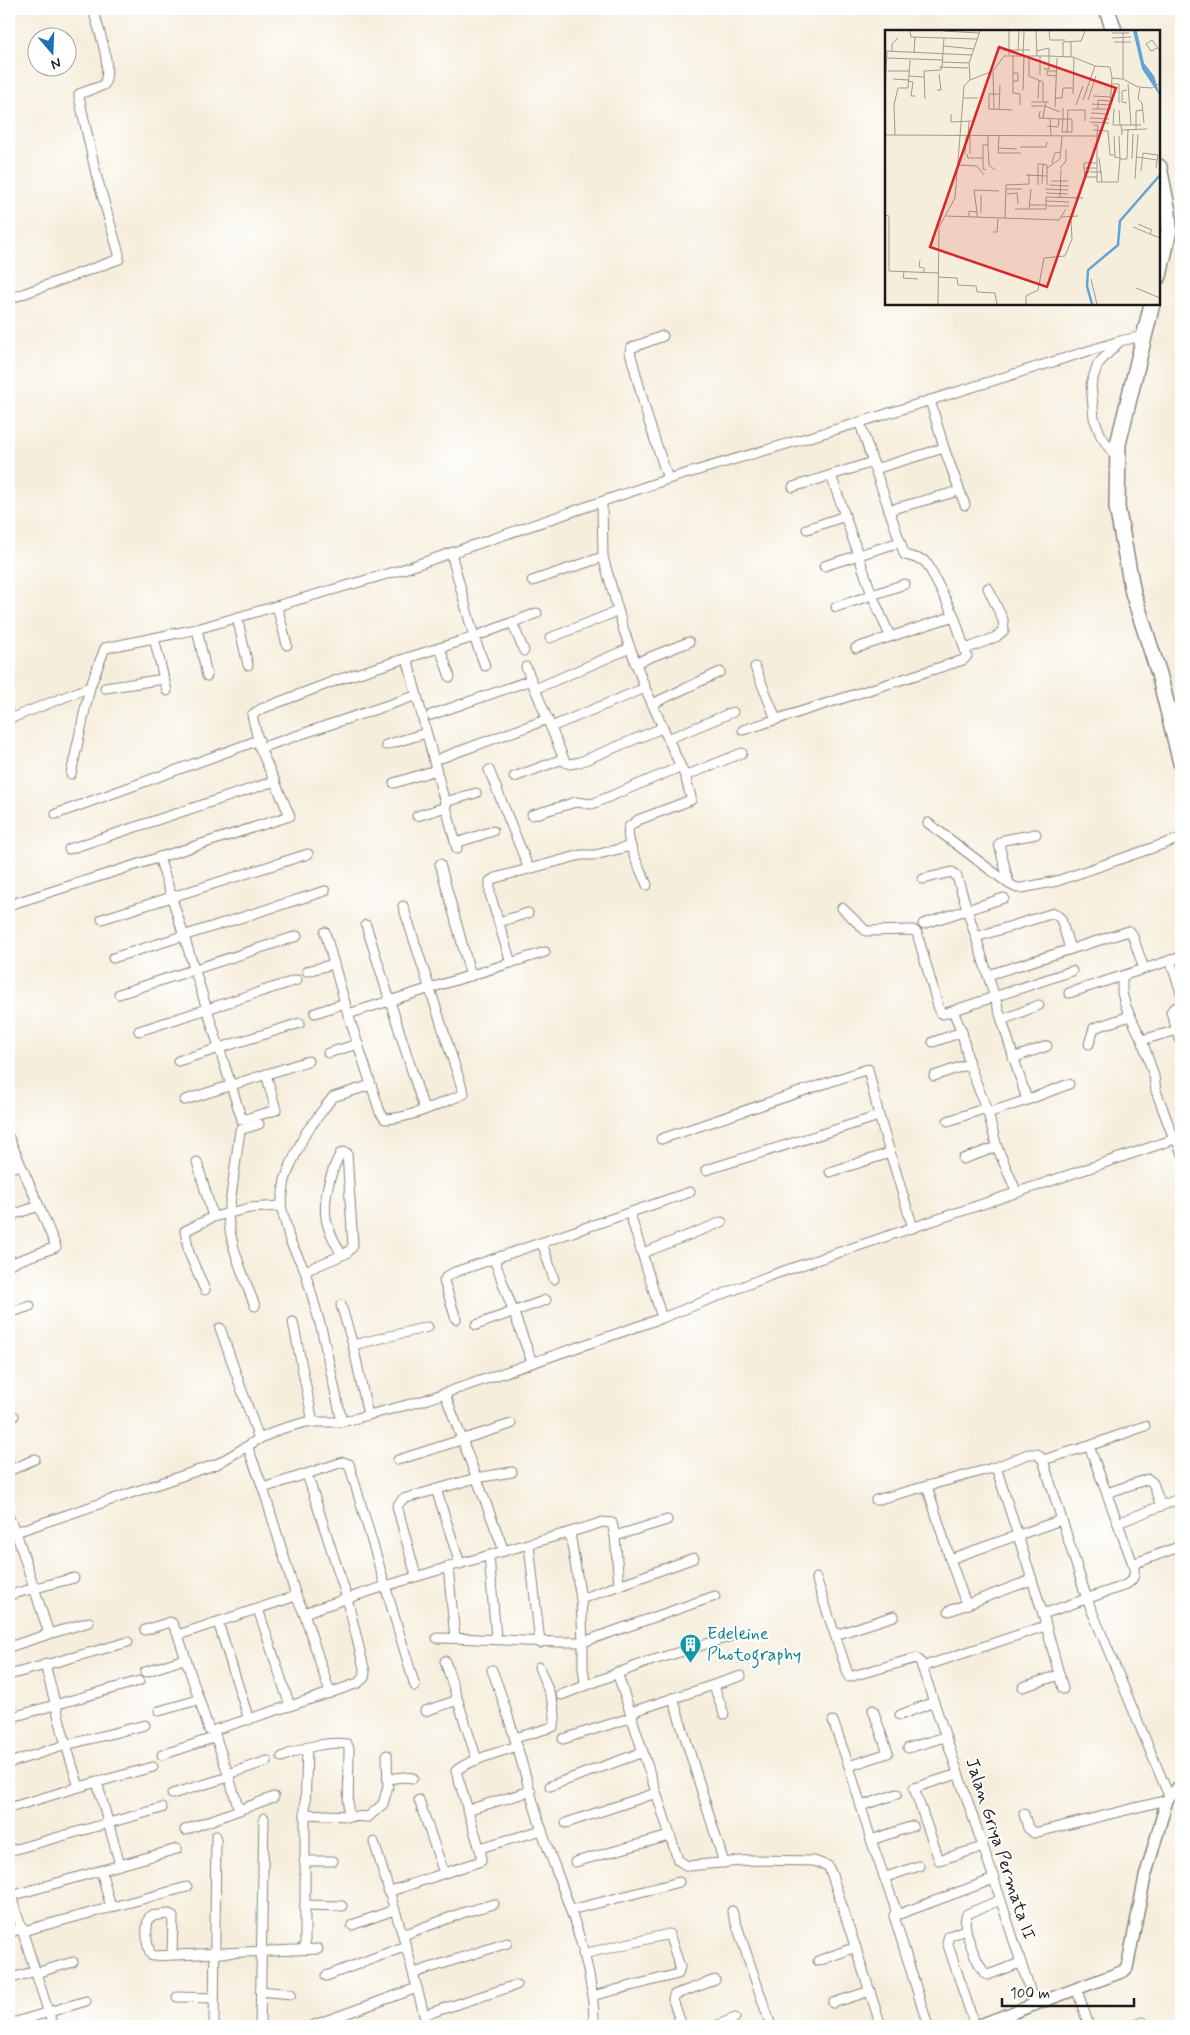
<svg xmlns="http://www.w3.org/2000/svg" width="1190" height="2035" viewBox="0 0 1190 2035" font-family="Mynerve,sans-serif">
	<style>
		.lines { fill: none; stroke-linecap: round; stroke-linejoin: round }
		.minor-casing { stroke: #89857c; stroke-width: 11 }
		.tertiary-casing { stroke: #89857c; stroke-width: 14 }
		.primary-casing { stroke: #89857c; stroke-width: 18 }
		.minor { stroke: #fff; stroke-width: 9 }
		.tertiary { stroke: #fff; stroke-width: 11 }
		.primary { stroke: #fff; stroke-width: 15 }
		.labels { text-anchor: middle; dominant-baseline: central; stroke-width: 4; stroke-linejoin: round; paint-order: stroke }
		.culture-label { font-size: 18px; fill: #0d838f; stroke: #fff; text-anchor: start }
		.street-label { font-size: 18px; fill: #1c1c1c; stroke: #fff }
		.inset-river { fill: none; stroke: #63a4d6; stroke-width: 2.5 }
		.inset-road { fill: none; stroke: #9f9a8f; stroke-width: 1 }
		.view { fill: #d62828; fill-opacity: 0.15; stroke: #d62828; stroke-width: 2.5 }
		.inset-edge { fill: none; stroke: #1c1c1c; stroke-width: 2.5 }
	</style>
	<rect width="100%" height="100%" fill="#fff"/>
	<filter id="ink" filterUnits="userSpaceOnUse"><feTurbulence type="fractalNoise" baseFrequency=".02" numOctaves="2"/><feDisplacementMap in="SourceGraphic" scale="10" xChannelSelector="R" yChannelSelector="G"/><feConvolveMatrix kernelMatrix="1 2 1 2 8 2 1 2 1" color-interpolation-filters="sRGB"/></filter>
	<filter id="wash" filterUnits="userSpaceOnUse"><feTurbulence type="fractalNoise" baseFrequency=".0096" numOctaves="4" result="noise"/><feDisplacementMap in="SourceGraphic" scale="20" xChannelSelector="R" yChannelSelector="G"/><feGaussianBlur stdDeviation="1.12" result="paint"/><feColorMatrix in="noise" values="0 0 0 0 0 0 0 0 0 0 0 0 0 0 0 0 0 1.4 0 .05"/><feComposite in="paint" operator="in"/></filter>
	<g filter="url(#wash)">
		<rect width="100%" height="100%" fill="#f6eedc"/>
	</g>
	<g filter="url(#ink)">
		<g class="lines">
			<defs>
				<g id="minor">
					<path d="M9 299 119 259V254L96 174 79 97V94L104 85C113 65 98 29 93 9"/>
					<polyline points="663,336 631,348 630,352 648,419 668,479"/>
					<polyline points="860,423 875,469 944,448 930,400"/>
					<polyline points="944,448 965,505"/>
					<polyline points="1116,458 1101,436 1094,418 1091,384 1098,364 1119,342"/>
					<polyline points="831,475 872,595 890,636"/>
					<polyline points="793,487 873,462"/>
					<path d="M602 502 603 557 624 631 645 688 685 776 691 797V800L638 820 629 827C625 843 641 870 647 885"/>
					<polyline points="889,510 959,491"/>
					<polyline points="807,529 845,516"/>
					<polyline points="451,553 474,637 485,666"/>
					<polyline points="824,566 900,542"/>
					<polyline points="532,581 603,557"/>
					<polyline points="277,606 287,645"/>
					<polyline points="836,607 905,584"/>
					<polyline points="237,617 248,665"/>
					<polyline points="512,622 524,651"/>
					<polyline points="197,629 207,676"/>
					<polyline points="154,638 167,691"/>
					<polyline points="550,638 618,611"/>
					<polyline points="440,648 450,677"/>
					<polyline points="856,648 954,616"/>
					<polyline points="966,649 996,637 1004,630 1003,620 988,588"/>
					<polyline points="407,658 457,849"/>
					<polyline points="635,663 689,642"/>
					<polyline points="526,667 565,762 570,764 580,762 662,728"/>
					<polyline points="755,667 776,719"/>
					<polyline points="105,688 164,679"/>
					<polyline points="535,689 630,648"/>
					<polyline points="652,704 720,672"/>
					<polyline points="431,715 531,680"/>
					<polyline points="9,719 90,687"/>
					<polyline points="551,727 645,688"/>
					<polyline points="743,730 963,660 967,656 954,616 928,565 923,560 905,555 904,553 875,469"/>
					<polyline points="668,739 733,712"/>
					<polyline points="386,745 426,733"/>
					<polyline points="260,748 415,696"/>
					<polyline points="441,758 548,719"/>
					<polyline points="489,770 529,869"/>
					<polyline points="71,774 90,687 105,648 197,629 401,570 668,479 854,424 1120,341 1143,336"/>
					<polyline points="685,776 742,753"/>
					<polyline points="514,777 563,759"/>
					<polyline points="394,783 436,770"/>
					<polyline points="445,802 476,793"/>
					<polyline points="56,814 259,740"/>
					<polyline points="532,815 576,802 592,804 680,767"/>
					<polyline points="417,816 446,807"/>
					<polyline points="928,823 1009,884 1017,888 1022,888 1057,881 1181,838"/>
					<polyline points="456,843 493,831"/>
					<polyline points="69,849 275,781"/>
					<polyline points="159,857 242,1120 276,1110 266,1074"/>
					<polyline points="440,864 471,976"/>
					<polyline points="923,879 952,872 957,877 1027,1100 988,1113 997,1147 1017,1193"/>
					<polyline points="1009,884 999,844 1004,840 1036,834"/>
					<polyline points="9,905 290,816 260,748 252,715 261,709 340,679 474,637 537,613"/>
					<polyline points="842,908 866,931 913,930 917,933 940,1013 943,1014 1072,971"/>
					<polyline points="102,919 308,854"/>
					<polyline points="499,922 528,913"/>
					<polyline points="923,924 1004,898"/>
					<polyline points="366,925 424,1109"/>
					<path d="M325 932 348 1014 380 1112 385 1119C409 1119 441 1103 464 1094L403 906"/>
					<polyline points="976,937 1054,913 1061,919 1070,949"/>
					<polyline points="113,958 325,891"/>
					<polyline points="1170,960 1181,992"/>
					<polyline points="511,963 490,894 490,881 495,878 581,855 595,855 631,846"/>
					<polyline points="307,971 334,964"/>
					<polyline points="988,975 1129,931 1132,934 1144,969"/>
					<polyline points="1122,977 1122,993 1126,1007 1142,1040 1154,1076 1156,1091 1174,1139"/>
					<polyline points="1069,993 1181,957"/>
					<polyline points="119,994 297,936"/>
					<polyline points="1181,1005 1173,1009 1171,1012 1181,1042"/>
					<polyline points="953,1011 962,1032 969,1064 988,1113"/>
					<polyline points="315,1013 345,1003"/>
					<polyline points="348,1014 545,952"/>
					<polyline points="1002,1020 1039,1005"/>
					<polyline points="139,1031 297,980"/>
					<polyline points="1142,1040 1181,1029"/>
					<polyline points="933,1042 962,1032"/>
					<polyline points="1089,1044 1094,1028 1130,1016"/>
					<polyline points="328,1053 358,1044"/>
					<polyline points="1013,1058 1047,1046"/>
					<polyline points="178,1061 300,1023"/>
					<polyline points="934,1076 969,1064"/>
					<polyline points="185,1100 308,1061"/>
					<polyline points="1027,1100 1069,1084"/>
					<polyline points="948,1121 986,1108"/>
					<polyline points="9,1138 39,1206 9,1216"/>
					<polyline points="1176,1138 1181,1152"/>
					<polyline points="661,1139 868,1069 879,1116 913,1228"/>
					<polyline points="963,1159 997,1147"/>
					<polyline points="197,1162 213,1217"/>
					<polyline points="9,1169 19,1165"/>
					<polyline points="706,1170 879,1116"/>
					<polyline points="830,1172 890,1153"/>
					<polyline points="630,1214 662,1318"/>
					<polyline points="542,1243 554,1279"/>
					<polyline points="643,1253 722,1222"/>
					<polyline points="494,1259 532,1362"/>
					<polyline points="9,1264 56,1247 39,1206"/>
					<path d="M305 1271 347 1253 353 1246 347 1153 344 1152 340 1154C330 1174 323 1195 326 1218 327 1230 336 1243 341 1254"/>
					<polyline points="205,1290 189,1253 185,1231 213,1217 250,1208 281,1206"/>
					<polyline points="341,1305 353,1345 368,1415"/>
					<path d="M255 1306C246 1283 222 1227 230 1204L240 1130 259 1124"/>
					<polyline points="9,1313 30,1306"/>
					<polyline points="456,1319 444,1281 446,1277 455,1272 690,1192"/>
					<polyline points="293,1322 313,1422"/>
					<polyline points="476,1325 546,1300"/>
					<polyline points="220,1328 259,1439"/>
					<polyline points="353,1345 428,1327"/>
					<polyline points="445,1394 504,1551"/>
					<polyline points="9,1418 14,1416"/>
					<polyline points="342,1422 322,1331 311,1292 305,1271 290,1241 281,1206 285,1180 291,1164 305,1134 325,1107 333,1097 371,1085"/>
					<polyline points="1089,1446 1145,1426"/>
					<polyline points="248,1448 263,1488"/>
					<polyline points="398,1460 511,1424"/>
					<path d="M1043 1460 1089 1446 1133 1564C1136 1575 1134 1581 1123 1586L1043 1614"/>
					<polyline points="996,1467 1043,1614 1063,1689"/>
					<polyline points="9,1471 35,1459"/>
					<polyline points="927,1486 950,1559 966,1604"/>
					<polyline points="436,1489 460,1564"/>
					<polyline points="1107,1493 1148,1479 1153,1483 1161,1506"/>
					<polyline points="876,1500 996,1467 1028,1454 1037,1454 1043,1460 1087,1599 1169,1796"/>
					<polyline points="9,1518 16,1532 217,1464 259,1439 281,1429 306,1422 342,1422 422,1401 662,1318 769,1276 1181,1137"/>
					<polyline points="1118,1523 1181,1498"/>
					<polyline points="16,1532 49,1634 89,1622"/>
					<polyline points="615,1536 667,1520"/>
					<polyline points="529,1545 540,1643"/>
					<polyline points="489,1556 496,1638"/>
					<polyline points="950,1559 1061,1520"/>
					<polyline points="1133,1564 1181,1546"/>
					<polyline points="448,1567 455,1638"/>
					<polyline points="416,1576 397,1506 403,1499 476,1478 512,1472"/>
					<polyline points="816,1578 849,1677 916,1658 920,1661 994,1879 1035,2006"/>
					<polyline points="9,1595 74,1578"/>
					<polyline points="581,1599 694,1558"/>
					<polyline points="258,1609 290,1706"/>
					<polyline points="949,1611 1031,1580"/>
					<polyline points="304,1613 330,1693"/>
					<polyline points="218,1622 249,1720"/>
					<polyline points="145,1630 170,1622 172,1623 178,1635 296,1596"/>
					<polyline points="178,1635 209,1730 211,1731 330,1693 358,1683 364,1678 365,1672 347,1598 307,1474"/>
					<polyline points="835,1635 894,1616"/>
					<path d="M437 1638C486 1638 534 1643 583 1642L581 1599 570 1533"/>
					<polyline points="9,1647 49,1634"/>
					<polyline points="445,1661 477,1760"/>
					<polyline points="45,1664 66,1745 79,1787"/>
					<polyline points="922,1667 1045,1626"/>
					<path d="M492 1670C514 1726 526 1784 545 1840 566 1899 595 1963 594 2026"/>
					<polyline points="145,1672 184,1659"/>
					<polyline points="617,1672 678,1860 687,1866 752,1860 814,1861 828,1866 832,1875 881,2026"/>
					<polyline points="9,1675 128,1642"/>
					<polyline points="588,1684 585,1683 583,1667 583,1642 715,1596"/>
					<path d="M415 1686 349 1464 343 1462 263 1488 296 1596 304 1613C370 1590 437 1570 504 1551 537 1541 570 1533 603 1522L612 1523 615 1536 619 1585"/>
					<polyline points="714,1686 724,1714"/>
					<polyline points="1023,1687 1059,1675"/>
					<polyline points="561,1695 647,1662 729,1637"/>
					<polyline points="673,1698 724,1863"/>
					<polyline points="159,1711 198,1700"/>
					<polyline points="425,1711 458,1700"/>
					<polyline points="631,1712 741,1676"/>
					<polyline points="900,1715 934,1702"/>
					<polyline points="9,1718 139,1681"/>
					<polyline points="833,1721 849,1766 871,1840 896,1910 894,1916 928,2026"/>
					<polyline points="214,1732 228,1774"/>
					<path d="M515 1738 553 1727C561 1713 544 1681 539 1667"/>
					<polyline points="563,1739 633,1717"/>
					<polyline points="908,1748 945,1737"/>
					<polyline points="162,1755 216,1737"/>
					<path d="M282 1757C301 1748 326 1741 347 1744L349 1748 348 1817"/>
					<polyline points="9,1763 66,1745 145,1725"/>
					<polyline points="849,1766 888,1753 873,1710"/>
					<polyline points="958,1774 914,1788 939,1860 983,1847"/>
					<polyline points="388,1779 403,1777 413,1778"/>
					<polyline points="550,1786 643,1752"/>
					<polyline points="172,1794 229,1777"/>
					<polyline points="419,1800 444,1873"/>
					<polyline points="861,1806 897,1794"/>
					<polyline points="9,1808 79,1787 153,1767"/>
					<polyline points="239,1810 274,1797"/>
					<polyline points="467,1810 531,1791"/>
					<polyline points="305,1814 368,1817 383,1804 388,1786 387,1755"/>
					<polyline points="1024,1814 1028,1828 1034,1833 1167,1800"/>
					<polyline points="566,1823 656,1793"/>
					<polyline points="185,1830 239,1810 228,1774 267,1761"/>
					<polyline points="871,1840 913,1826"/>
					<polyline points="374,1842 406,1946 427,2026"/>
					<polyline points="480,1848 542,1830"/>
					<polyline points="9,1851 162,1808"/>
					<polyline points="304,1861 333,1861"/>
					<polyline points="575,1862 669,1836"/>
					<polyline points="120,1865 177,1849"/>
					<polyline points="101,1870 111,1908"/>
					<polyline points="886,1877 919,1866"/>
					<polyline points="9,1890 53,2026"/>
					<path d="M388 1892 481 1861V1853L456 1771C465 1761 504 1751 517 1746"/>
					<polyline points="11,1896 120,1865 97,1782"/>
					<path d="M1000 1900 967 1914C960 1927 977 1962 985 1974L988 1975 1020 1963"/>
					<polyline points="305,1905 342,1906"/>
					<polyline points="571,1910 679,1882"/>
					<polyline points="732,1911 771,2026"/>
					<polyline points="894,1916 994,1879"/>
					<polyline points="352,1925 394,1910"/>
					<polyline points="965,1930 949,1936 947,1942 975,2026"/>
					<polyline points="23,1931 187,1887"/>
					<polyline points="9,1933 22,1928"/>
					<polyline points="403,1935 465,1912 494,1904"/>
					<polyline points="305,1949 305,1814 307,1747"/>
					<polyline points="583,1954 669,1934 680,1967 678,1974 592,1996"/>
					<path d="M172 1955 173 1917 169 1914 150 1916C145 1924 146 1948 152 1956L318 1949"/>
					<polyline points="818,1961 856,1947"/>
					<polyline points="36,1973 73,1962"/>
					<polyline points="414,1973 507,1943"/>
					<polyline points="326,1976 406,1946"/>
					<polyline points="9,1979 35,1971"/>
					<polyline points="1077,1990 1089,2026"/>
					<polyline points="260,1991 291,1994"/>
					<polyline points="177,1997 214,1998"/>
					<polyline points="833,2003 870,1991"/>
					<polyline points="424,2015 516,1985"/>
					<polyline points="9,2024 86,2001"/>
					<polyline points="314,2025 417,1988"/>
					<polyline points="214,2026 216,1836"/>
					<polyline points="260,2026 264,1818"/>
					<polyline points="682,2026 673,2000 674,1995 715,1980"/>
					<polyline points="716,2026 735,2018"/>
					<polyline points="1133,2026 1143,2022"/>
				</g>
				<polyline id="tertiary" points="977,2026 1124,1971 1127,1968 1145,1877 1167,1800 1181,1784"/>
				<g id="primary">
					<polyline points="1107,9 1114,31"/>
					<polyline points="1159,167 1168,212 1169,230 1159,276"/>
					<polyline points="1152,304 1118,444 1117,507 1133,593 1159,674 1181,763"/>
				</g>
			</defs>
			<use href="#minor" class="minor-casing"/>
			<use href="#tertiary" class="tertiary-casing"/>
			<use href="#primary" class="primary-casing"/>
			<use href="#minor" class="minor"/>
			<use href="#tertiary" class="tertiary"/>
			<use href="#primary" class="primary"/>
		</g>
	</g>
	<defs>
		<symbol id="building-pin" viewBox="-11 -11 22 30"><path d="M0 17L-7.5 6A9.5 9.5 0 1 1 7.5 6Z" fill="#0f9aa8" stroke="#fff"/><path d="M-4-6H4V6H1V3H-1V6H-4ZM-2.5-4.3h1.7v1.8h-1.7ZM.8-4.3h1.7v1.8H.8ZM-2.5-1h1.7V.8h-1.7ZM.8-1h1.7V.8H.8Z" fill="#fff"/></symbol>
	</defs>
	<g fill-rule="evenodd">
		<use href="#building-pin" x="678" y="1632" width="25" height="34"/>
	</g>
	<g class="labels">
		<g class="culture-label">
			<text x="707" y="1634">Edeleine<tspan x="707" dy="21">Photography</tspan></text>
		</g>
		<g class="street-label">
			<text transform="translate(1000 1849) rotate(72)">Jalan Griya Permata II</text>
		</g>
	</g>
	<g transform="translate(885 30)">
		<rect width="275" height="275" fill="#f6eedc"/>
		<path d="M248 1H252L259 33 269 46 275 66 257 39Z" fill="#63a4d6"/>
		<path class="inset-river" d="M207 274 202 256 203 240 233 215 235 191 275 145"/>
		<path class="inset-road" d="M25 1 26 7 92 9M58 1 94 3M151 1 152 26M164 1 165 10H180M227 3H244M238 3V49M227 8 246 7M229 12H246M59 16 89 19M272 18 266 21 261 14 267 10 275 21M118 20H145M133 20 134 1M0 21 87 25M7 21V14L13 8M152 21 164 18V39H159M29 23 30 7M124 25V1M128 25V63L135 64V75M138 25 139 1M144 26V46L158 52V72M178 27V12L196 11 200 1M186 27V12M2 28 57 30M57 32 84 33M54 37 83 38M57 37 59 8M3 41H24M108 42 109 79M128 43H133V51H128M155 45V26M24 46 39 47M171 46 162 45V41H171M8 49 23 50M85 50 108 41 119 26H164L188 27 210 36 225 37 227 48 238 49 253 57 267 58 275 53M23 51 28 52 26 66H30M227 54H234V73M243 54 246 95M255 58 253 69 257 73 259 93M52 60H56L54 44M138 60 139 25M242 60 237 61V72L242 73M0 61 2 21M114 64H104V79L127 80M188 64 189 27M208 66 225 67M78 68H93M153 68 154 50M170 68H177L178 58H188M40 69 39 41 56 40 57 37M198 70 210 36M203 70 211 46M146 72H164M207 74 225 75M191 75 198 56M146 76H160L161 72M170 77 172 28M207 79H225L227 48M213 79V70L225 71M229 79 228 95H236M114 80 115 55M234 80 235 95M155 81 154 88 174 89H187V102H177L178 89V78M206 83 224 84M66 84V92L88 91M158 88 160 76 175 82M165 88 166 105M205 88 224 89M205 92 224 93M208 95H213L212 106M256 95H251V81L257 80M162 96 173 97 174 89M208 100 223 101 225 125H229M237 100 262 99M182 102 183 80H200V91M0 105 212 106V152H217L214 128M10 105 9 75 13 58H23L25 30M237 105 236 95H251V99M83 106 84 91M114 106 113 123H136M229 106 230 127 235 128M234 106 235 129M103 115 104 135 110 140M135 117H161L162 112M113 118 132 119M80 124 81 106M82 124 83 128H98M85 124V106M252 127 272 130M247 129 248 104M167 133 170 123 175 122M73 135 92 136 99 145M162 138 175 129 177 106M175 138 181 131V120M199 138V133H212M212 138H199L200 147H212M101 140 98 139V115H103V106M256 141 258 123 273 125 271 138M200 142H217M141 145 162 146M250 149 253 104M166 151H183M217 152H233L235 129H242L243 99M157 154 158 134M153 155V134H158L162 135V155M164 155 184 156M121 159H137M160 159 183 160M161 163 183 164M122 164 132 163 133 174M96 165V183M175 168 176 139M161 171 184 172M145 175H162M162 176H184M130 179H161V167L198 168M144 179 146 159M92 182 89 160 114 161M0 185 4 186V241L53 243M61 186 174 190 181 179M84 187V181L92 182V187M176 187 193 186M120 188 121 155 144 154V145M253 194 267 200 265 204 275 208M248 197 265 204M108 202H112L113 188M35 230 34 237 39 238V243M19 242 18 248 33 249M53 247 72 248 73 255 91 256 92 262 110 263 112 274M206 249 212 274M251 258 275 268M53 274 54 197 70 168 79 56 85 50 84 33 95 1M141 274V266L153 260 159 228 180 226 187 209 186 191"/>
		<path class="view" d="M114 17 231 58 162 257 45 217Z"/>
		<rect width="275" height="275" class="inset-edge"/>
	</g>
	<rect width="1190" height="2035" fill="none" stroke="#fff" stroke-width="30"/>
	<g transform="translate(52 52) rotate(161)"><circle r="24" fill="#ffffff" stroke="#a4a4a4"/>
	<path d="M0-4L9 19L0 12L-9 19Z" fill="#1f6fb2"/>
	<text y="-8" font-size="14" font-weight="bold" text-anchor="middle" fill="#1c1c1c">N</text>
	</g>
	<path d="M1002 1998v8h132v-8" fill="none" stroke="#1c1c1c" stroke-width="2.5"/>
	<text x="1010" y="1998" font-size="15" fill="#1c1c1c" stroke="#ffffff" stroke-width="4" paint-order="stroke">100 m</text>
</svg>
